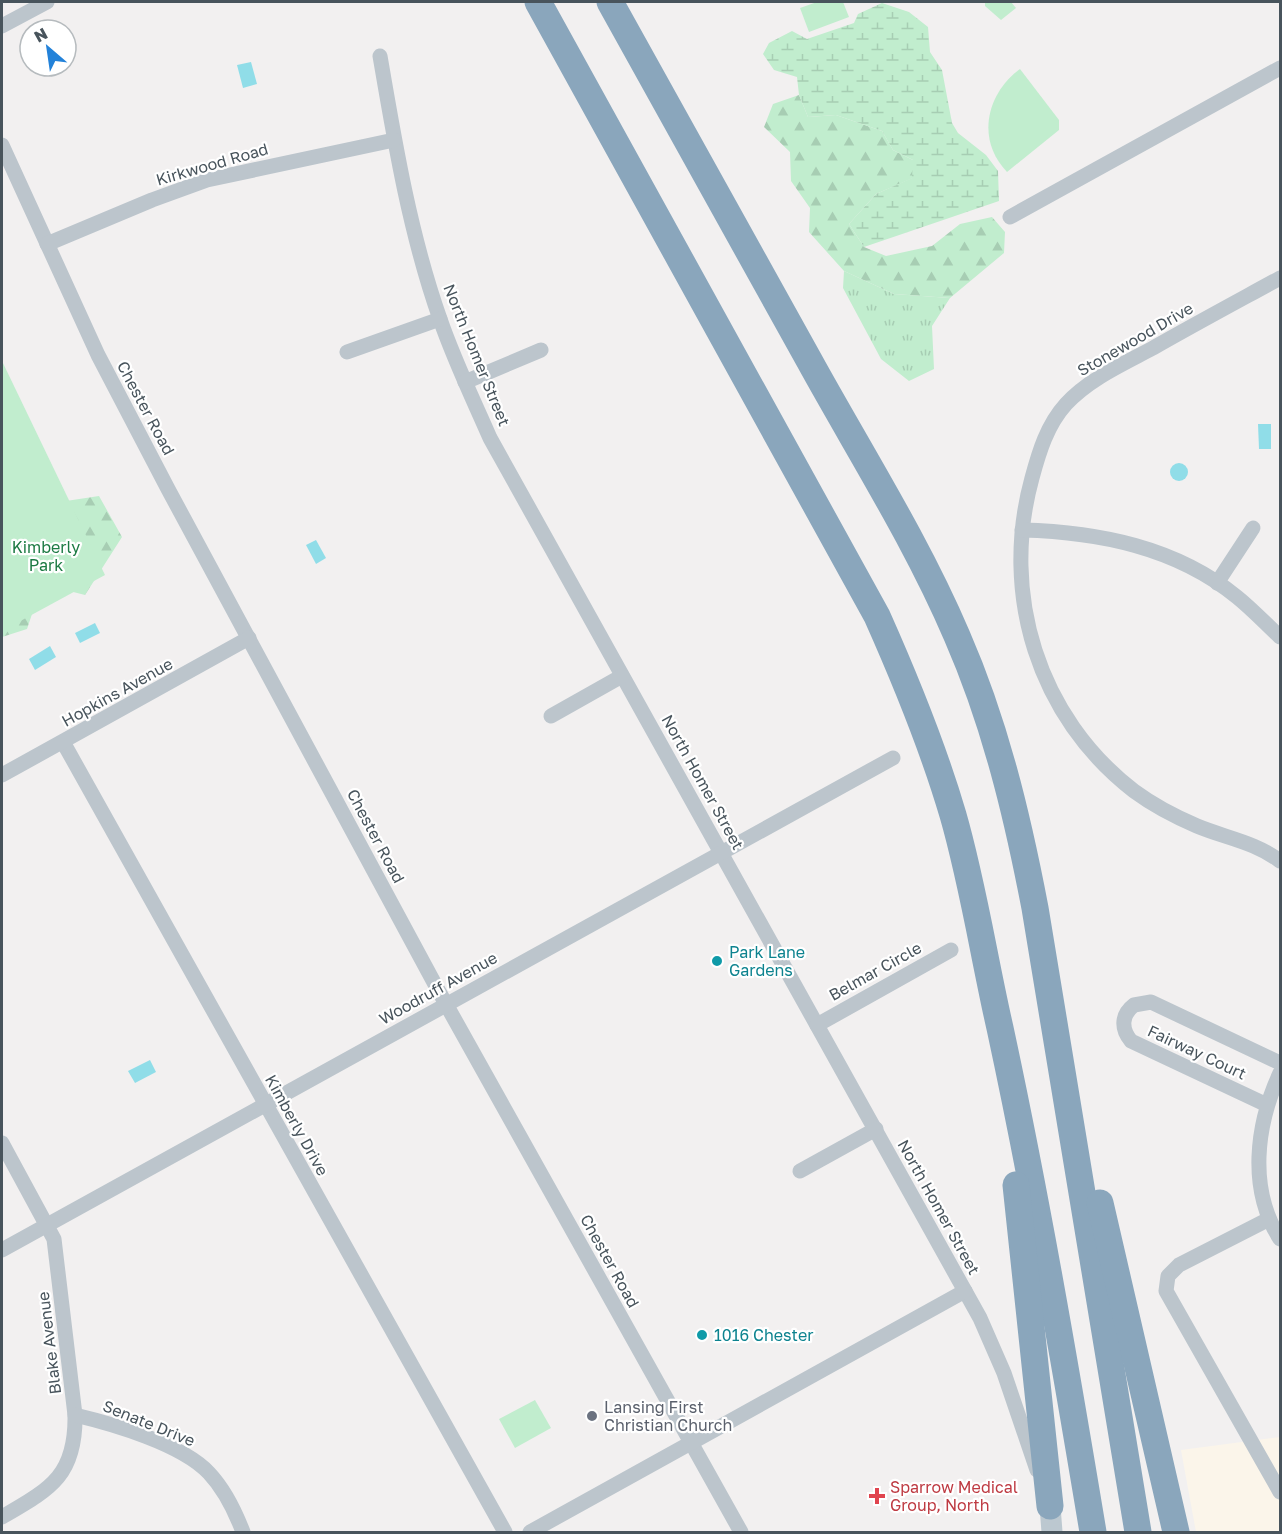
<svg xmlns="http://www.w3.org/2000/svg" width="1282" height="1534" viewBox="0 0 1282 1534" font-family="'Golos Text',sans-serif">
	<style>
		.commercial { fill: #fbf5ea }
		.grass { fill: url(#grass-tufts) }
		.forest { fill: url(#forest-firs) }
		.wetland { fill: url(#wetland-marsh) }
		.green { fill: #c1edce }
		.water { fill: #90dde8 }
		.lines { fill: none; stroke-linecap: round; stroke-linejoin: round }
		.street { stroke: #bcc5cc; stroke-width: 15 }
		.secondary { stroke: #bcc8d0; stroke-width: 21 }
		.highway { stroke: #8aa6bc; stroke-width: 27 }
		.culture-dot { fill: #0f9aa8; stroke: #fff; stroke-width: 2 }
		.worship-dot { fill: #6b7280; stroke: #fff; stroke-width: 2 }
		.health-dot { fill: #e0444e; stroke: #fff; stroke-width: 2 }
		.labels { text-anchor: middle; dominant-baseline: central; stroke-width: 4.5; stroke-linejoin: round; paint-order: stroke }
		.street-label { font-size: 16px; fill: #48545c; stroke: #fff }
		.park-label { font-size: 16px; fill: #1c7a43; stroke: #fff }
		.culture-label { font-size: 16px; fill: #0d838f; stroke: #fff; text-anchor: start }
		.worship-label { font-size: 16px; fill: #5b616d; stroke: #fff; text-anchor: start }
		.health-label { font-size: 16px; fill: #be3a42; stroke: #fff; text-anchor: start }
	</style>
	<defs>
		<pattern id="grass-tufts" width="24" height="20" patternUnits="userSpaceOnUse" patternTransform="scale(1.5)"><rect width="24" height="20" fill="#c1edce"/><path d="M3 7l-1-3M5 7V3M7 7l1-3M15 17l-1-3M17 17v-4M19 17l1-3" fill="none" stroke="#a7cdb3"/></pattern>
		<pattern id="forest-firs" width="22" height="20" patternUnits="userSpaceOnUse" patternTransform="scale(1.5)"><rect width="22" height="20" fill="#c1edce"/><path d="M5 1l3.5 6h-7zM16 11l3.5 6h-7z" fill="#a7cdb3"/></pattern>
		<pattern id="wetland-marsh" width="20" height="14" patternUnits="userSpaceOnUse" patternTransform="scale(1.5)"><rect width="20" height="14" fill="#c1edce"/><path d="M1 5h8M5 5V1M11 12h8M15 12V8" fill="none" stroke="#a7cdb3"/></pattern>
	</defs>
	<rect width="100%" height="100%" fill="#f2f0f0"/>
	<polygon class="commercial" points="1280,1437 1280,1532 1196,1532 1181,1450"/>
	<polygon class="grass" points="844,271 894,294 950,298 932,326 934,369 909,381 881,359 843,288"/>
	<g class="forest">
		<polygon points="799,95 808,117 836,115 882,131 893,150 913,160 913,178 876,194 849,224 864,247 886,256 932,246 960,224 992,217 1005,232 1004,253 950,298 894,294 844,271 809,232 810,208 791,181 790,152 764,127 773,104"/>
		<polygon points="2,384 33,506 99,496 122,537 85,595 42,584 27,629 2,637"/>
	</g>
	<polygon class="wetland" points="882,3 909,12 928,27 930,52 942,70 952,123 958,133 986,155 998,171 999,201 864,247 849,224 876,194 912,178 913,160 893,150 882,131 836,115 808,117 799,95 797,77 774,70 763,54 769,43 792,31 807,39 854,23 858,14"/>
	<g class="green">
		<polygon points="817,2 843,2 849,17 809,32 800,8"/>
		<polygon points="985,2 1011,2 1016,8 1001,20 985,6"/>
		<path d="M1020 69 1059 120V130L1007 172C976 140 986 94 1020 69Z"/>
		<polygon points="2,361 105,575 2,631"/>
		<polygon points="535,1400 551,1428 515,1448 499,1419"/>
	</g>
	<g class="water">
		<polygon points="251,62 257,84 243,88 237,65"/>
		<polygon points="1258,424 1271,424 1271,449 1259,449"/>
		<circle cx="1179" cy="472" r="9"/>
		<polygon points="316,540 326,558 316,564 306,545"/>
		<polygon points="95,623 100,633 80,643 75,633"/>
		<polygon points="50,646 56,657 35,670 29,659"/>
		<polygon points="150,1060 156,1072 135,1083 128,1071"/>
	</g>
	<g class="lines">
		<g class="street">
			<polyline points="2,26 47,2"/>
			<path d="M380 56C395 144 410 234 440 319 454 360 473 399 490 438L980 1318 1004 1373 1037 1470"/>
			<polyline points="2,145 98,355 168,489 437,988 741,1532"/>
			<polyline points="1010,217 1280,68"/>
			<polyline points="47,244 152,200 207,180 394,140"/>
			<path d="M1280 278C1238 301 1195 324 1153 348 1123 364 1089 379 1066 404 1047 425 1039 452 1032 478 1000 594 1038 717 1134 791 1153 805 1176 817 1197 826 1226 838 1255 842 1280 861"/>
			<polyline points="347,352 440,319"/>
			<polyline points="465,382 541,350"/>
			<path d="M1022 530C1098 532 1176 547 1237 597 1252 609 1266 624 1280 637"/>
			<polyline points="1217,583 1253,528"/>
			<polyline points="551,716 622,676"/>
			<polyline points="63,742 505,1532"/>
			<polyline points="2,775 249,638"/>
			<polyline points="817,1025 951,950"/>
			<path d="M1280 1073C1256 1125 1248 1189 1280 1239"/>
			<path d="M1267 1105 1131 1041C1121 1029 1121 1015 1134 1005L1151 1002 1280 1063"/>
			<path d="M2 1143 54 1239 75 1415C76 1476 50 1489 2 1517"/>
			<polyline points="800,1171 876,1129"/>
			<polyline points="1269,1219 1179,1265 1168,1276 1166,1291 1280,1492"/>
			<polyline points="2,1250 893,758"/>
			<path d="M75 1415C113 1424 182 1444 209 1473 225 1490 235 1511 243 1532"/>
			<polyline points="530,1532 965,1291"/>
		</g>
		<polyline class="secondary" points="1050,1506 1052,1532"/>
		<g class="highway">
			<path d="M538 2 877 616C906 681 933 747 953 815 973 884 984 958 1000 1028 1036 1195 1065 1364 1093 1532"/>
			<path d="M610 2C676 121 742 240 809 360 859 451 916 540 957 636 995 723 1017 814 1035 908L1138 1532"/>
			<polyline points="1016,1185 1050,1506"/>
			<polyline points="1100,1203 1176,1532"/>
		</g>
	</g>
	<g class="culture-dot">
		<circle cx="717" cy="961" r="6"/>
		<circle cx="702" cy="1335" r="6"/>
	</g>
	<circle class="worship-dot" cx="592" cy="1416" r="6"/>
	<path class="health-dot" d="M874 1487h6v6h6v6h-6v6h-6v-6h-6v-6h6z"/>
	<g class="labels">
		<g class="street-label">
			<text transform="translate(212 164) rotate(-16)">Kirkwood Road</text>
			<text transform="translate(1135 339) rotate(-30)">Stonewood Drive</text>
			<text transform="translate(477 355) rotate(68)">North Homer Street</text>
			<text transform="translate(146 408) rotate(62)">Chester Road</text>
			<text transform="translate(117 692) rotate(-29)">Hopkins Avenue</text>
			<text transform="translate(703 782) rotate(61)">North Homer Street</text>
			<text transform="translate(376 836) rotate(62)">Chester Road</text>
			<text transform="translate(875 971) rotate(-29)">Belmar Circle</text>
			<text transform="translate(438 988) rotate(-29)">Woodruff Avenue</text>
			<text transform="translate(1197 1052) rotate(25)">Fairway Court</text>
			<text transform="translate(297 1125) rotate(61)">Kimberly Drive</text>
			<text transform="translate(939 1207) rotate(61)">North Homer Street</text>
			<text transform="translate(610 1261) rotate(61)">Chester Road</text>
			<text transform="translate(49 1343) rotate(-97)">Blake Avenue</text>
			<text transform="translate(149 1423) rotate(22)">Senate Drive</text>
		</g>
		<g class="park-label">
			<text x="46" y="547">Kimberly<tspan x="46" dy="18">Park</tspan></text>
		</g>
		<g class="culture-label">
			<text x="729" y="952">Park Lane<tspan x="729" dy="18">Gardens</tspan></text>
			<text x="714" y="1335">1016 Chester</text>
		</g>
		<g class="worship-label">
			<text x="604" y="1407">Lansing First<tspan x="604" dy="18">Christian Church</tspan></text>
		</g>
		<g class="health-label">
			<text x="890" y="1487">Sparrow Medical<tspan x="890" dy="18">Group, North</tspan></text>
		</g>
	</g>
	<rect width="1282" height="1534" fill="none" stroke="#48545c" stroke-width="6"/>
	<g transform="translate(48 48) rotate(331)"><circle r="28" fill="#ffffff" stroke="#b6bbbe" stroke-width="1.5"/>
	<path d="M0-4.5L10 22L0 15L-10 22Z" fill="#2382d9"/>
	<text y="-9" font-size="16" font-weight="bold" text-anchor="middle" fill="#48545c">N</text>
	</g>
</svg>
